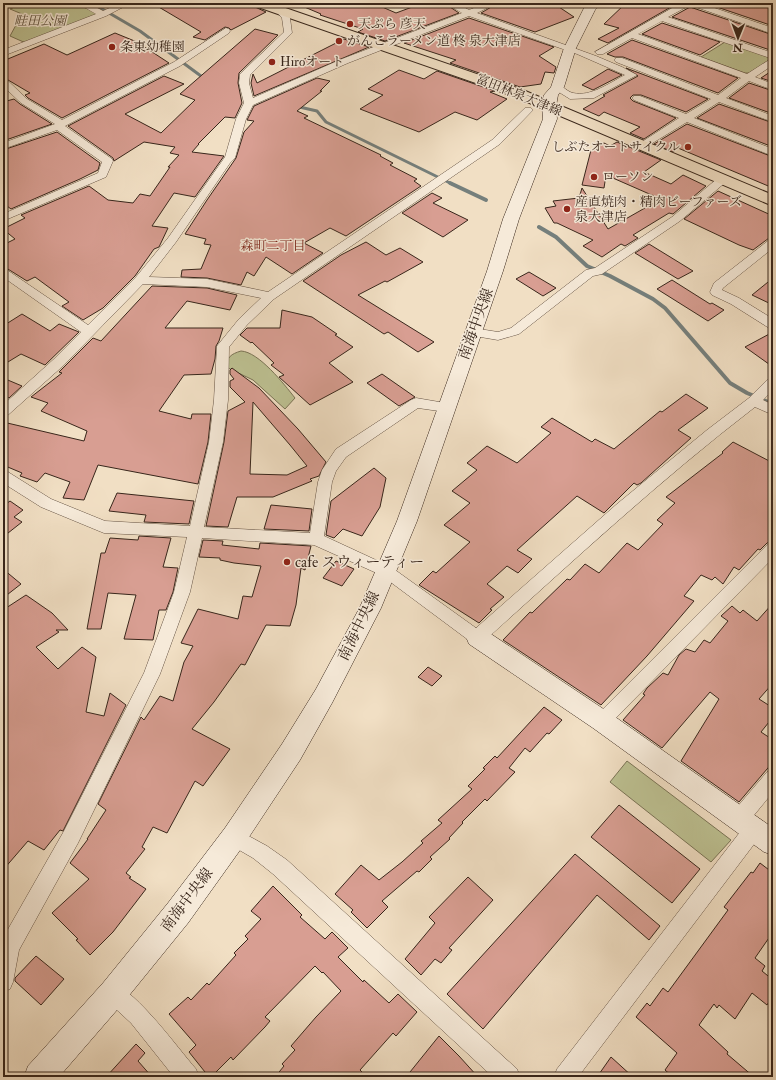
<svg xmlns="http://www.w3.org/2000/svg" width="776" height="1080" viewBox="0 0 776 1080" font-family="'IM FELL Double Pica','Noto Serif JP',serif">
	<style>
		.green { fill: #bdc192; stroke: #7a7456 }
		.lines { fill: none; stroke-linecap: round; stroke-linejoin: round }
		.stream-far1 { stroke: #757f7c; stroke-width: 3 }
		.stream { stroke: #757f7c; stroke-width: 4 }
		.building { fill: #d89e92; stroke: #38261b; fill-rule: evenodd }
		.street-casing { stroke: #665445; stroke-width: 1 }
		.secondary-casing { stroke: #38261b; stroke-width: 1 }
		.primary-casing { stroke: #38261b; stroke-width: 2 }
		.street { fill: #f6ead9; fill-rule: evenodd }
		.secondary { fill: #f6ead9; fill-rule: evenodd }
		.primary { fill: #f1dfc4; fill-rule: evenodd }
		.poi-dot { fill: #8f2418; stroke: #f6ead9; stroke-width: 1.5 }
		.labels { text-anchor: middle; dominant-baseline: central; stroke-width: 3; stroke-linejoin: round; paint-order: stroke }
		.far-park-label { font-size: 13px; font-style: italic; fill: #594d39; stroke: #f6ead9 }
		.far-poi-label { font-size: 13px; fill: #38261b; stroke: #f6ead9; text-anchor: start }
		.far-street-label { font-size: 13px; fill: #38261b; stroke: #f6ead9 }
		.far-neighbourhood-label { font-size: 13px; fill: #7a1f14; stroke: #f6ead9 }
		.street-label { font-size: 15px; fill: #38261b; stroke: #f6ead9 }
		.poi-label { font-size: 15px; fill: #38261b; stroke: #f6ead9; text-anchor: start }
	</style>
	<rect width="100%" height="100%" fill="#f1dfc4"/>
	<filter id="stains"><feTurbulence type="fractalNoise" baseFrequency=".005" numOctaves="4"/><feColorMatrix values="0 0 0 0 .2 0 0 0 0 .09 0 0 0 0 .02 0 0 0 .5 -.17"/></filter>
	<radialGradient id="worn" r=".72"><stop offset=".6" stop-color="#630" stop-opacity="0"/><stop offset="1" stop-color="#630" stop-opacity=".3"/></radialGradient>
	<g class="green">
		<polygon points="24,3 81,3 97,11 95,18 28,44 10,36 22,14 10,9"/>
		<polygon points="725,42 768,56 771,59 749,73 745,73 701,57"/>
		<path d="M241 351C259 352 284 384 295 398L285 409 253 380 226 367C227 357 231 354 241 351Z"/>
		<polygon points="627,761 731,840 711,862 610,782"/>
	</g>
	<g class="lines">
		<g class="stream-far1">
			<polyline points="92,3 140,31 205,79"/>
			<polyline points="295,106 317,111 326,122 452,184"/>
		</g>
		<g class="stream">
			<polyline points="450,183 486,200"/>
			<polyline points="539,227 556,237 587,266 610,276 653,299 665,308 730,383 747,393 773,404"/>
		</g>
	</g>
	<g class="building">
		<polygon points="152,3 252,3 255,7 266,12 231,30 229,28 225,27 205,40 193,37 201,32"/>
		<polygon points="295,3 373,3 396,13 423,3 444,3 459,13 385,41 358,32 363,29 320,15 321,14"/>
		<polygon points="498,3 553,3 574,17 535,32 481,13"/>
		<polygon points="626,3 678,3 608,43 598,39 619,28 604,24"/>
		<polygon points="705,3 756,3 769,7 773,9 773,26"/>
		<polygon points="690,7 773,35 773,51 672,17"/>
		<polygon points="469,18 554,47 539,56 556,67 554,73 545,72 541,84 520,87 450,63 456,60 404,43"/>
		<polygon points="662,23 720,42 700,55 642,34"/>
		<polygon points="255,29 278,35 239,73 238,83 242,103 235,118 225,117 198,144 199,144 192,152 224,156 195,197 174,193 152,226 168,228 159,247 154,249 135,276 103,308 83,320 62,306 69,302 35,277 27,281 3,266 3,245 15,239 3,229 25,218 21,215 89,186 108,200 133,203 140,194 150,196 170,167 168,167 179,155 170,153 175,147 144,142 114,161 113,158 68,126 164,76 184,84 125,114 161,133 195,100 180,94"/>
		<polygon points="115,33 137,42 169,63 62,118 28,98 25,95 30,93 3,77 3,61 44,44 67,55"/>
		<polygon points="344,39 369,47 254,96 251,83 253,74 257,83"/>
		<polygon points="632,40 738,78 718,93 623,57 615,57 607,54"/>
		<polygon points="626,68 708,99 686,112 641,95 633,95 630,98 633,101 676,118 644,139 630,133 640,127 604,112 599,116 583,109 605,96 603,95 638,76"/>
		<polygon points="608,69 622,75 593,90 582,85"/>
		<polygon points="399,70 424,79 437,71 495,91 490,92 507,99 477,120 455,112 419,132 360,109 383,95 368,89"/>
		<polygon points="773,70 773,82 761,78"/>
		<polygon points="317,78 330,81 320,91 322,91 297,111 308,116 304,118 381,155 380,156 393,163 390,165 417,179 414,181 421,186 346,236 330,228 304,243 323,253 292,274 266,257 254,276 247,272 241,285 207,278 181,277 182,270 201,269 211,245 204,244 206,239 185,234 207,200 236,158 244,132 254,121 247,120 254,106"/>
		<polygon points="749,83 773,91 773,114 729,98"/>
		<polygon points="14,99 20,104 52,124 3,141 3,102"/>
		<polygon points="719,104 773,123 773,147 697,118"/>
		<polygon points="687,124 773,157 773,188 678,148 673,152 654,144"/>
		<polygon points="57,132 100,163 98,170 80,179 11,209 3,203 3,150"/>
		<polygon points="617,142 661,160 644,172 671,184 683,175 706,186 673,214 669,213 633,235 638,238 625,246 621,244 602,257 583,246 593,240 557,223 554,223 545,208 556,206 553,201 579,198 582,188 608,229 659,200 652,197 654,196 606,175 604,188 582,185 591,150 604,143 610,146"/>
		<polygon points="718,191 773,216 773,235 753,250 739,245 684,219"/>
		<polygon points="432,193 442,198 433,203 468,220 443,237 402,213"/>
		<polygon points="366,242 386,255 400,248 423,262 387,282 385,281 358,295 434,342 418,352 388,332 384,334 303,281 341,255"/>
		<polygon points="649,244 693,271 678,279 635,253"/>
		<polygon points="529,272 556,288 543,296 516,279"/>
		<polygon points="773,278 773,305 752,295"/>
		<polygon points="672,280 710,304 712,303 724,310 708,321 657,289"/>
		<polygon points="152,286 207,288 237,295 230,310 187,301 165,328 223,328 219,341 216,346 215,359 211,374 184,375 159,411 191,419 192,414 211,414 208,442 198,484 98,465 84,500 63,498 70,482 45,473 37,482 20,476 22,473 3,465 3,422 84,441 87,431 41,411 48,403 31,397 62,373 59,372 93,338 101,341"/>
		<polygon points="282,310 312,317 337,334 335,335 353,347 329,363 353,382 310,405 279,377 284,375 271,365 274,363 252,342 251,343 240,335 247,328 280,328"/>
		<polygon points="22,314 50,331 59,324 79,332 45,365 21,354 3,365 3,326"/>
		<polygon points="773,332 773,367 745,347"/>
		<path d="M232 368 259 388 298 429 326 462 319 476 310 479 312 481 273 497H237L228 527 206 526 224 442 228 411 245 402 230 387V381L234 379 230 374V370ZM253 402 290 445 307 466 287 475 250 474Z"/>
		<polygon points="382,374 415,397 399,406 367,383"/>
		<polygon points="3,378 22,386 9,398 3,395"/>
		<polygon points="686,394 708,408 678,430 691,438 641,483 637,485 634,483 604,513 577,496 517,550 532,559 518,573 507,566 487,584 504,597 490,609 492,610 479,623 419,585 433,571 436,573 470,542 444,525 470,503 452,491 477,470 467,463 487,446 517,463 551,433 541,427 552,418 592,442 595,439 614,449 660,411 662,412"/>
		<polygon points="733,442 773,463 773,540 767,543 760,550 758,549 739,570 734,567 723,584 715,577 712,580 701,575 684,596 694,601 647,656 601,705 503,640 530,612 532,613 567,579 570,580 585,564 599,573 627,543 638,550 663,524 657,520 675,503 666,497 723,453 722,452"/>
		<polygon points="374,468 386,478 380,507 362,536 343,529 334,538 326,535 331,501"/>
		<polygon points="117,493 194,501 189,524 144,522 146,515 109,511"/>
		<polygon points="10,501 23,510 14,517 22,522 3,537 3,506"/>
		<polygon points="271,505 312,509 309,531 264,529"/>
		<polygon points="139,536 171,538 163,567 178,568 173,592 166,610 159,610 153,640 124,639 136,595 108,593 101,629 87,629 101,553 105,553 110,538 138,540"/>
		<polygon points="203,540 223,541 222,545 259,549 260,543 311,546 305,570 301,568 296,605 290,626 266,625 245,665 241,664 214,702 192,729 230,749 203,786 195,781 167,833 153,827 142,847 145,849 126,873 131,877 129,878 146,889 113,932 90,955 76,940 78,939 52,913 89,879 70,863 88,839 87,839 106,810 98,804 141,717 144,720 160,696 173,701 184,662 193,646 181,643 198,609 238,619 243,596 252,597 261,566 234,563 220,560 220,558 199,557"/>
		<polygon points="336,561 354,569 342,586 323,578"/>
		<polygon points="3,569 21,584 3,598"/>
		<polygon points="26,595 52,613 68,630 56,630 59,632 36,647 58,669 82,647 96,657 86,712 104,716 110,693 126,705 63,831 60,830 44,850 28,841 3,870 3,610"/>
		<polygon points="773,603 773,683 759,699 773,708 773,717 761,732 773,740 773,762 739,802 681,761 719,699 710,692 662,748 623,720 645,695 643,694 647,688 663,673 668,675 679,655 686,649 695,652 704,640 710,643 728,621 721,616 732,606 740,613 743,610 757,621"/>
		<polygon points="428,667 442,676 432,686 418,677"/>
		<polygon points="544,707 562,720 549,734 547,733 530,752 525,748 509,768 515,772 487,801 485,799 462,822 463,823 449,838 450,839 430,857 432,859 419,872 417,871 382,901 388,907 367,928 351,912 353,910 335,894 361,865 379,880 402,862 423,843 421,841 442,823 438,820 472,789 468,786 485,769 483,768 495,756 497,758"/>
		<polygon points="619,805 700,869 672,903 591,837"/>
		<polygon points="575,854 660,926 649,940 597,895 483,1029 447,994"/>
		<polygon points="760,863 773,873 773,932 755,958 765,966 762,971 773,980 773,995 767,1005 752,993 735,1019 719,1005 717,1008 714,1004 699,1025 728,1052 727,1054 754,1077 673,1077 665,1070 677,1053 636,1017 647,1003 650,1006 663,988 668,992 728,910 724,907 751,872 753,873"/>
		<polygon points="468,877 493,900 449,948 452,950 441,963 435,959 421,975 405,959 435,923 429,917"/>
		<polygon points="273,886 302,915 300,917 325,939 332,932 348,948 338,957 363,982 364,980 389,1003 398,994 417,1012 396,1036 393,1033 360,1070 367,1077 275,1077 284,1066 282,1064 295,1050 291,1046 316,1017 341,991 323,972 322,973 315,966 265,1017 270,1021 265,1027 233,1060 231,1057 211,1077 209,1077 189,1052 196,1045 169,1014 188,997 191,1000 207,983 209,985 236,955 234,953 248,939 245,936 261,919 251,911"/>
		<polygon points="36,956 64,979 41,1005 15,981 15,978"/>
		<polygon points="439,1036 459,1056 478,1077 406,1077"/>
		<polygon points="136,1044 145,1053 138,1061 152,1077 106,1077"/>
		<polygon points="611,1057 633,1077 597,1077"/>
	</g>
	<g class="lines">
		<defs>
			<g id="street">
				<polygon points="77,3 88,3 103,11 120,3 131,3 106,16 3,56 3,50 96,14"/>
				<path d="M445 3H456L469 10 486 3H497L477 13 596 56 622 67 637 75 594 98 570 99 554 89 552 87 554 85C562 83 565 91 573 93 591 97 609 83 625 75L577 54 469 16 348 63 253 105 246 119 235 158 230 163 176 242 149 277 207 279 268 292 492 140 525 108H531L533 110 500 144 274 299 247 325 229 347 228 400 223 442 204 527 310 533 318 482 322 470 336 449 411 400 416 398 451 404 453 407 451 410 446 412 418 408 346 457 336 471 332 482 324 536 391 567 476 628 617 504 707 430 749 398 768 379 773 378V390L763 400 773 405V415L755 407C660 480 572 562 483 642L477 644 471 642 381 575 314 545 202 538 190 592 160 674 78 843 19 950 13 982 10 989 3 992V938L64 831 144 673 174 592 187 537 104 533 99 531 41 507 3 483V471L8 472 51 499 105 521 190 526 209 442 214 400 217 346 239 319 261 298 207 287 143 284 64 365 8 415 3 417V405L54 359 81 332 3 277V268L7 270 88 325 136 277 168 238 225 157 236 119 244 103 239 83 240 74 284 32 282 18 275 10 276 8H282L290 18 292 33 250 75 249 83 253 98 342 59 462 13Z"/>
				<path d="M681 3H700L773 28V34L690 5 668 17 773 53V65L755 77 773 84V90L749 81 726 98 773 116V122L719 102 694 118 773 149V156L687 122 646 147H638L637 145 679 118 634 100 632 98 634 96H640L686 114 711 99 616 62 614 60 616 58H622L718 95 741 78 632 38 603 54H597L595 52ZM662 21 770 58H772L747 74 638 34Z"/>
				<polygon points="764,3 773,3 773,8"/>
				<polygon points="226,28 229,29 230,31 229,33 180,66 65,126 112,159 113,161 106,177 3,221 3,214 98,173 102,162 57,130 3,149 3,143 55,124 21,103 3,86 3,78 6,79 27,99 62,120 174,62"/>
				<polygon points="723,176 727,177 728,179 727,181 680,221 602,274 593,276 519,334 498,340 469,335 467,332 469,329 473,328 498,332 511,328 586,270 595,268 672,217 719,177"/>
				<polygon points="773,239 773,248 723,288 722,290 739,298 773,319 773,329 769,328 731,304 712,295 710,292 714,283 769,240"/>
				<polygon points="773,542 773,558 608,726 602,729 596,726 593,721 596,716 768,544"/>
				<polygon points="773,770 773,792 746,825 739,828 732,825 730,819 732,813 767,772"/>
				<polygon points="754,820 761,823 763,829 761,835 578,1077 554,1077 557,1069 747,823"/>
				<polygon points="234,828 267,846 287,860 517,1069 520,1077 493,1077 273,874 253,858 227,843 225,837 227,831"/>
				<path d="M113 983C139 994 176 1046 196 1069L199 1077H174L131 1023 106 1000 103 993 106 986Z"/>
			</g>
			<g id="secondary">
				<polygon points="589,3 602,3 595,10 576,48 564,87 558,95 556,106 557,119 519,219 503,271 417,521 381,608 332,703 300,760 243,846 188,923 123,1003 59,1077 24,1077 28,1066 103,983 168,903 225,828 282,744 316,689 360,607 397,521 487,271 503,219 543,119 542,106 544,95 551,87 564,48 584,8"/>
				<polygon points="477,628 485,630 611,714 773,828 773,855 764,852 593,728 469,644 466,637 469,630"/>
			</g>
			<polygon id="primary" points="253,3 271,3 523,90 773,195 773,206 513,96 255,6"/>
		</defs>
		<use href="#street" class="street-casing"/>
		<use href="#secondary" class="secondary-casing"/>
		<use href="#primary" class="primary-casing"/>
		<use href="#street" class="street"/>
		<use href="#secondary" class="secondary"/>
		<use href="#primary" class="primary"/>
	</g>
	<g class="poi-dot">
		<circle cx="350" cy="24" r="4"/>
		<circle cx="339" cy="41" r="4"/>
		<circle cx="112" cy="47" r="4"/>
		<circle cx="272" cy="62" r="4"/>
		<circle cx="688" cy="147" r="4"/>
		<circle cx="594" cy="177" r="4"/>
		<circle cx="567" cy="209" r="4"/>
		<circle cx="287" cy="562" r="4"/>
	</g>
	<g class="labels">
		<g class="far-park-label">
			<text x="40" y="21">畦田公園</text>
		</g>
		<g class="far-poi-label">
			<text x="358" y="24">天ぷら 彦天</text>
			<text x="347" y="41">がんこラーメン道 柊 泉大津店</text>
			<text x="120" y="47">条東幼稚園</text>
			<text x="280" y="62">Hiroオート</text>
			<text x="680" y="147" text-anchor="end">しぶたオートサイクル</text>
			<text x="602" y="177">ローソン</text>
			<text x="575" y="202">産直焼肉・精肉ビーファーズ<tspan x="575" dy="15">泉大津店</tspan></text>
		</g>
		<g class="far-street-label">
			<text transform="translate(519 95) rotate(22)">富田林泉大津線</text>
		</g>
		<g class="far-neighbourhood-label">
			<text x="273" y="246">森町二丁目</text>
		</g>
		<g class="street-label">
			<text transform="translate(476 324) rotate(-70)">南海中央線</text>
			<text transform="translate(359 626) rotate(-64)">南海中央線</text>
			<text transform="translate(187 900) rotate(-53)">南海中央線</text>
		</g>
		<g class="poi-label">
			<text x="295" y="562">cafe スウィーティー</text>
		</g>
	</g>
	<rect width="776" height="1080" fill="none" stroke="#f1dfc4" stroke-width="16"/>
	<rect x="4" y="4" width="768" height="1072" fill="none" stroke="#38261b" stroke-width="2"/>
	<rect x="8" y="8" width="760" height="1064" fill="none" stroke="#38261b"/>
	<g transform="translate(738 38) rotate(181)" stroke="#f6ead9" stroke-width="3" paint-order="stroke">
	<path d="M0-3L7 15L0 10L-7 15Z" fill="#38261b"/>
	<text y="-6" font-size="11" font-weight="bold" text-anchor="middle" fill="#38261b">N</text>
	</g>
	<rect width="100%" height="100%" filter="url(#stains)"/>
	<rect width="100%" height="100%" fill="url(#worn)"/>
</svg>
